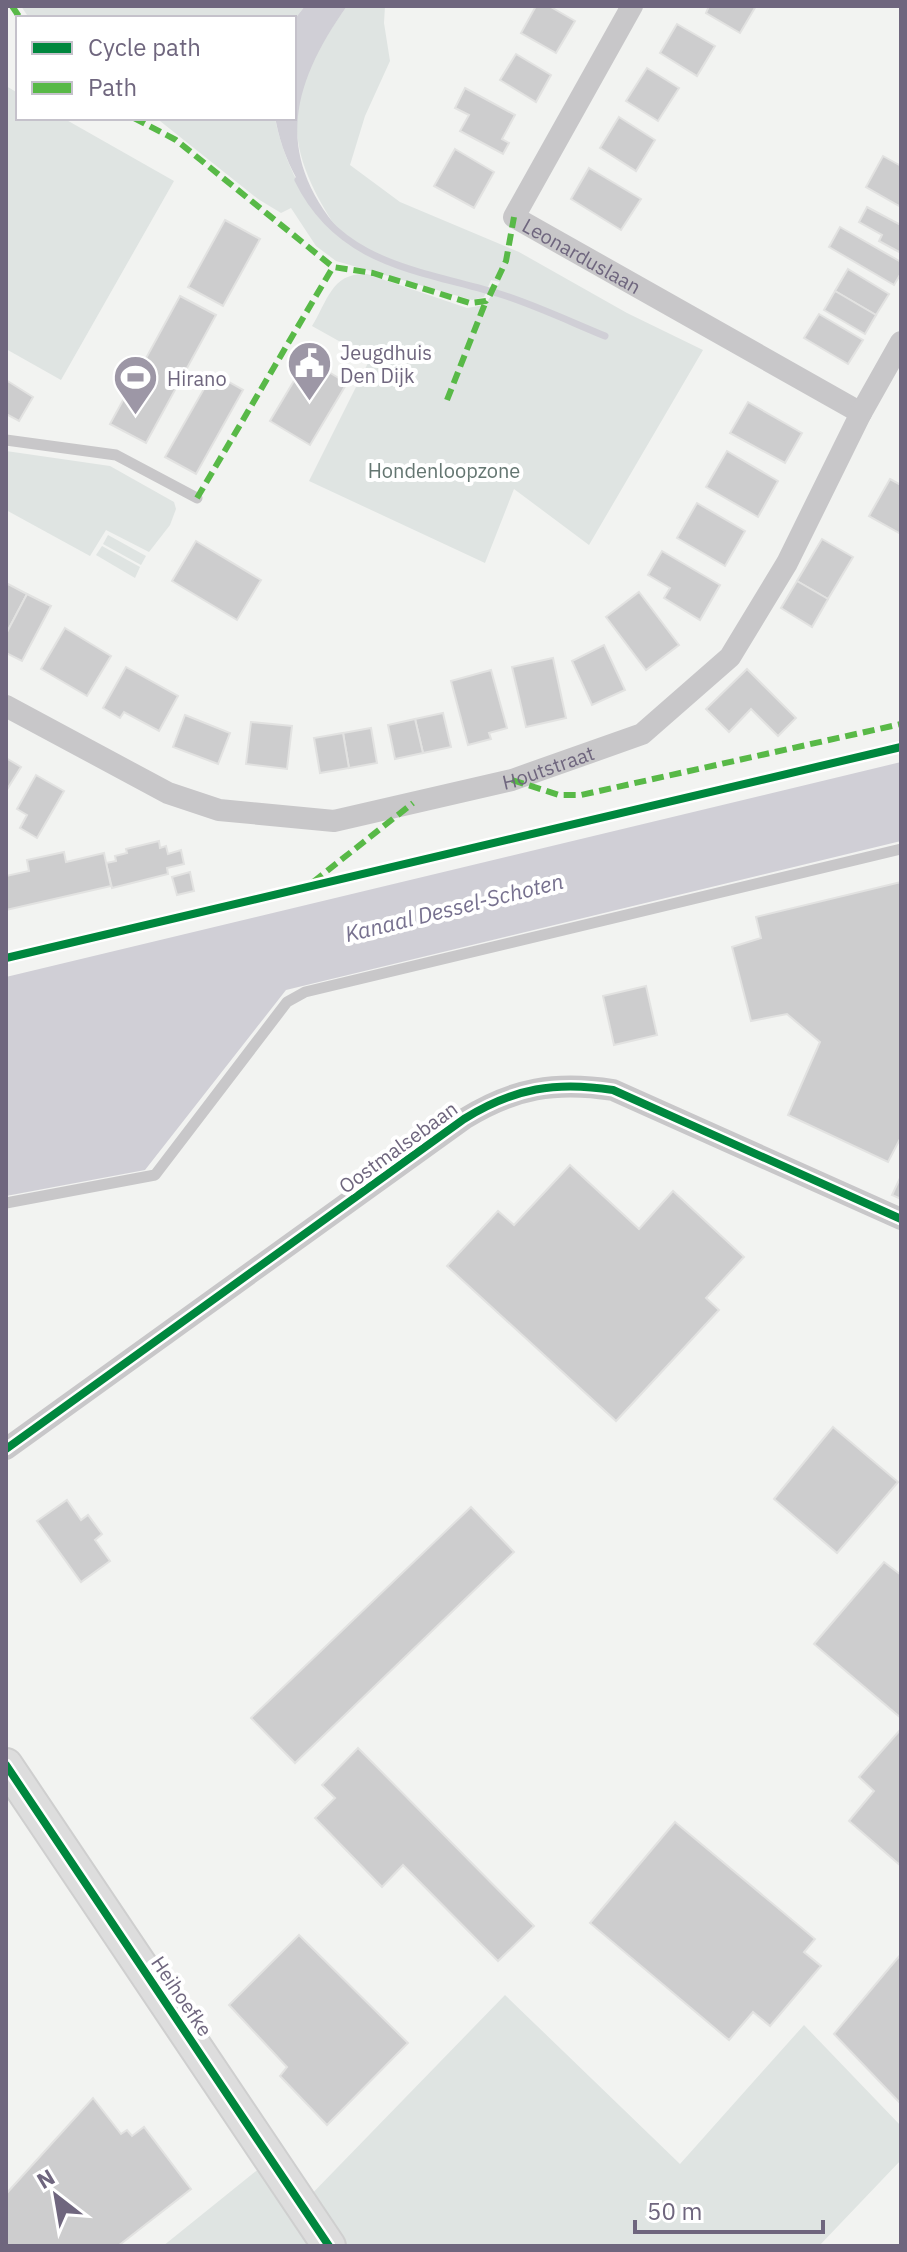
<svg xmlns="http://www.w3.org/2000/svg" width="907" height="2252" viewBox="0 0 907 2252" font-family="'IBM Plex Sans',sans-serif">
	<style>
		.green { fill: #dfe4e2 }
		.water { fill: #d0cfd6 }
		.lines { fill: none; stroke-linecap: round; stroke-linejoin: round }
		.stream { stroke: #d0cfd6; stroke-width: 7 }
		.building { fill: #cdcdce; stroke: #e2e2e1; stroke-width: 2 }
		.secondary-casing { stroke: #cfcfcf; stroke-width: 36 }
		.lane { stroke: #c8c7c9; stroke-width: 11 }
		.street { stroke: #c8c7c9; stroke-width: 22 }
		.secondary { stroke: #ddd; stroke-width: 32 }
		.quiet { stroke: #58b947; stroke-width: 6; stroke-dasharray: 12 6; stroke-linecap: butt }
		.cycleway-casing { stroke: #fff; stroke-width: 13 }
		.cycleway { stroke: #00873e; stroke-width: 8 }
		.labels { text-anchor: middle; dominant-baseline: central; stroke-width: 8; stroke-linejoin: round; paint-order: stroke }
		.street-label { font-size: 20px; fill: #6f667e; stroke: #fff }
		.poi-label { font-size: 20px; fill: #6f667e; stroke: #fff; text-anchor: start }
		.park-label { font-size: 20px; fill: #647671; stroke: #fff }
		.water-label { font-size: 22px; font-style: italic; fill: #77718f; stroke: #fff }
	</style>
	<rect width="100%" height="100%" fill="#f2f3f1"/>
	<g class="green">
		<polygon points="21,6 305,6 294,20 29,18"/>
		<path d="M347 6H385L384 23 390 61 365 116 350 165 400 202 519 252 627 313 703 350 589 545 514 489 485 563 309 481 369 361 362 354 312 326C328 300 332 272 367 274L467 308 485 305 500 282 491 280 484 297 472 300 336 261 316 246 291 208 281 213 258 199 160 121 151 118H275C283 160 306 209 341 235 280 144 282 96 347 6Z"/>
		<polygon points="6,86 18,93 18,118 63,118 174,181 61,380 6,349"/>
		<polygon points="6,451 110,466 174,502 176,509 170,525 149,552 106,530 90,556 6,510"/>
		<polygon points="108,535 146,556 141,565 103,544"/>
		<polygon points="102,546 140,567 135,578 96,555"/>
		<polygon points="505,1995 680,2164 804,2025 901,2126 901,2160 819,2246 163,2246 271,2159 302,2204"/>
	</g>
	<g class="water">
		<path d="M305 6H347C288 89 274 159 347 239 311 210 285 168 276 122L275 118H294V20Z"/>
		<polygon points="901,762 901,841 286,990 145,1170 6,1196 6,977"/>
	</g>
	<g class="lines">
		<path class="stream" d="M298 180C340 266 421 270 503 295 537 306 571 322 605 336"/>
	</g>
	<g class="building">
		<polygon points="536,6 549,6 575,21 556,53 521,33"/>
		<polygon points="709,6 756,6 740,33 706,13"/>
		<polygon points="677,24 715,46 697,76 660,53"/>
		<polygon points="516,54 551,75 536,102 500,80"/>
		<polygon points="647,68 679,88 658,121 626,101"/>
		<polygon points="465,88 515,115 502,139 509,143 503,154 460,131 469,115 455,108"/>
		<polygon points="619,117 655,140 636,171 600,148"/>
		<polygon points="455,149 494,172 474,208 434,186"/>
		<polygon points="883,156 901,166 901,207 866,187"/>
		<polygon points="589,168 641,199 621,230 571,199"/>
		<polygon points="867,207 901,225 901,253 879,241 882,235 859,222"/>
		<polygon points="225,220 260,239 223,306 188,287"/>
		<polygon points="840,227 901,262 901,273 894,285 829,247"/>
		<polygon points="848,269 889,294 876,315 835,291"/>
		<polygon points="835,291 876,315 865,334 824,310"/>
		<polygon points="180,296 216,315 146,443 110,424"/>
		<polygon points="819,314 863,340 848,364 804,338"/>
		<polygon points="307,359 347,383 310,445 270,421"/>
		<polygon points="213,373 243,390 196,474 165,457"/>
		<polygon points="6,380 33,397 19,421 6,414"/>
		<polygon points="748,402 802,433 785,463 730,433"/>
		<polygon points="727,451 778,481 758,517 706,487"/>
		<polygon points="890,479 901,485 901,534 869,516"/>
		<polygon points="697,503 745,531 725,566 677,538"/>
		<polygon points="822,539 853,557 828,599 797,581"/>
		<polygon points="196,541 261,580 237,620 172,581"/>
		<polygon points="662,551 720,585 700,620 664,598 670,588 648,575"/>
		<polygon points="797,581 828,599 812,627 781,608"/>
		<polygon points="6,583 27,594 6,634"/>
		<polygon points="639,592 679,645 646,670 606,617"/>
		<polygon points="27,594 51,606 22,661 6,653 6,634"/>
		<polygon points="65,628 111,656 87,696 41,669"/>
		<polygon points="604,645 625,690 592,705 572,661"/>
		<polygon points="553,658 566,718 526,727 512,667"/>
		<polygon points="126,667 178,696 159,731 124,712 120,718 103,708"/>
		<polygon points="747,669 796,718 778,736 751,709 729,732 706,709"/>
		<polygon points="491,670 507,728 489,733 491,739 468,745 451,681"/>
		<polygon points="443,713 451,747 423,753 415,719"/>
		<polygon points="185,715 230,733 218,764 173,747"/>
		<polygon points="415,719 423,753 395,759 388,725"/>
		<polygon points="251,722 292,726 287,769 246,764"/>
		<polygon points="371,728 377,763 349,768 343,733"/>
		<polygon points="343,733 349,768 320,773 314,738"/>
		<polygon points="6,758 21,767 6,791"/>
		<polygon points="36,775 64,791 37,838 20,828 27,815 17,809"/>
		<polygon points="159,841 160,848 166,846 168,854 181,850 184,864 167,868 168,874 112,888 106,863 116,861 115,856 127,853 126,849"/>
		<polygon points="64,852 66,862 104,853 111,886 6,910 6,876 29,871 27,860"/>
		<polygon points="190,872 194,891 177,895 172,877"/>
		<polygon points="901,882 901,1137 888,1162 788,1115 820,1042 787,1014 751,1021 732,947 761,938 756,917"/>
		<polygon points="646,986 657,1035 614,1045 603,996"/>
		<polygon points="570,1165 639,1229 673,1191 744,1257 706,1298 719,1310 616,1421 447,1266 498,1211 514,1225"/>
		<polygon points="901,1176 901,1199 892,1195"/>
		<polygon points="833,1427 898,1482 837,1553 774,1499"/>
		<polygon points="67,1500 81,1520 88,1515 102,1534 95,1540 110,1561 81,1582 37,1521"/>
		<polygon points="471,1507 514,1552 295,1763 251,1718"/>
		<polygon points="884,1562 901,1575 901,1718 814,1644"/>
		<polygon points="901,1729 901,1866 849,1821 874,1791 859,1777"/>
		<polygon points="358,1748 534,1926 498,1961 403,1865 382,1887 315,1818 335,1798 322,1785"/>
		<polygon points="675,1822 815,1939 804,1952 821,1966 770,2026 753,2012 729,2040 590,1923"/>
		<polygon points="299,1935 408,2043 327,2125 280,2076 287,2067 229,2005"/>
		<polygon points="901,1954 901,2104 834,2034"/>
		<polygon points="93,2098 121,2134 127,2130 132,2136 144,2127 191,2189 118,2246 6,2246 6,2194"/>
	</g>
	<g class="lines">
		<defs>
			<polyline id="secondary" points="6,1765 329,2246"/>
		</defs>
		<use href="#secondary" class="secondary-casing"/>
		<g class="lane">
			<polyline points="6,440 116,455 197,498"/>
			<polyline points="6,1203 155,1175 287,1002 305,992 901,849"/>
		</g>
		<g class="street">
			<path id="s1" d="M632 6 514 217 861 413"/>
			<path id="s2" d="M6 706 168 793 219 810 334 821 512 780 642 734 730 657 787 563 861 413 901 342"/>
			<path d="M6 1449 464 1119C514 1088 556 1081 613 1090L901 1219"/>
		</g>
		<use href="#secondary" class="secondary"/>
		<g class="quiet">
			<polyline points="12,6 20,18"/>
			<polyline points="134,118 176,140 333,267 373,273 470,303 486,301 489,297 506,261 514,217"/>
			<polyline points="447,400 486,301"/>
			<polyline points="197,498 333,267"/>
			<polyline points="512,780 559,795 581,795 901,724"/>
			<polyline points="313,882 413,803"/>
		</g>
		<defs>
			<g id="cycleway">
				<polyline points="6,958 901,747"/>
				<path d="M6 1449 464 1119C514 1088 556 1081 613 1090L901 1219"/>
				<polyline points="6,1765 329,2246"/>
			</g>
		</defs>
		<use href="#cycleway" class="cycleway-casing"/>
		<use href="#cycleway" class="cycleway"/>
	</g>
	<defs>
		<symbol id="civic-pin" viewBox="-11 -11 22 30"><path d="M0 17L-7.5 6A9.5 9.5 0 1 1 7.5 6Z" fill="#9d97a6" stroke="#fff"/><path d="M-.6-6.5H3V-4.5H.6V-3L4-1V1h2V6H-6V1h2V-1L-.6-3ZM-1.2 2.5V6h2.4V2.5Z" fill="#fff"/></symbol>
		<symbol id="stadium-pin" viewBox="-11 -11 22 30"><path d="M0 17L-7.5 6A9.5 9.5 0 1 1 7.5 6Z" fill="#9d97a6" stroke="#fff"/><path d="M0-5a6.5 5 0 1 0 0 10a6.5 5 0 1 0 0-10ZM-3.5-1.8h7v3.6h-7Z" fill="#fff"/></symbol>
	</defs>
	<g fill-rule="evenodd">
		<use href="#civic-pin" x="284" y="338" width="51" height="69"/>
		<use href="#stadium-pin" x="110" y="352" width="51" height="69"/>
	</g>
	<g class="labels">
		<g class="street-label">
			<text stroke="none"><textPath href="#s1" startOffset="320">Leonarduslaan</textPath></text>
			<text stroke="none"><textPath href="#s2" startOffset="574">Houtstraat</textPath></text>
			<text transform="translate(398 1147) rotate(-36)">Oostmalsebaan</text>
			<text transform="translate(182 1996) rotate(56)">Heihoefke</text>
		</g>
		<g class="poi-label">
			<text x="340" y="352">Jeugdhuis<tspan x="340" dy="23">Den Dijk</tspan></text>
			<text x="167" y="378">Hirano</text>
		</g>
		<g class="park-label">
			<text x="444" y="470">Hondenloopzone</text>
		</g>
		<g class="water-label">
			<text transform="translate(454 907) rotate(-14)">Kanaal Dessel-Schoten</text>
		</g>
	</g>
	<rect width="907" height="2252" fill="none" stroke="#6f667e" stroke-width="16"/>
	<rect x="16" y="16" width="280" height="104" fill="#ffffff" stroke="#c5c2cb" stroke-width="2"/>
	<rect x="32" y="42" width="40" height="12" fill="#00873e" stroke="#c5c2cb" stroke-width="2"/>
	<text x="88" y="56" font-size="24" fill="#6f667e">Cycle path</text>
	<rect x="32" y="82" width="40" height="12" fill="#58b947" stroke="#c5c2cb" stroke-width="2"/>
	<text x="88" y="96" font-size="24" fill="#6f667e">Path</text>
	<g transform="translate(56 2196) rotate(329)" stroke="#ffffff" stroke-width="6" paint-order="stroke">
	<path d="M0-6L14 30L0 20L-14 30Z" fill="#6f667e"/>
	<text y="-12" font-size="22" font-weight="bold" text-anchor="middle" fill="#6f667e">N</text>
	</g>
	<path d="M635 2220v12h188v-12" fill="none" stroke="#6f667e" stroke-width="4"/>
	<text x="647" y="2220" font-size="24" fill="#6f667e" stroke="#ffffff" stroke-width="6" paint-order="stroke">50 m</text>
</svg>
